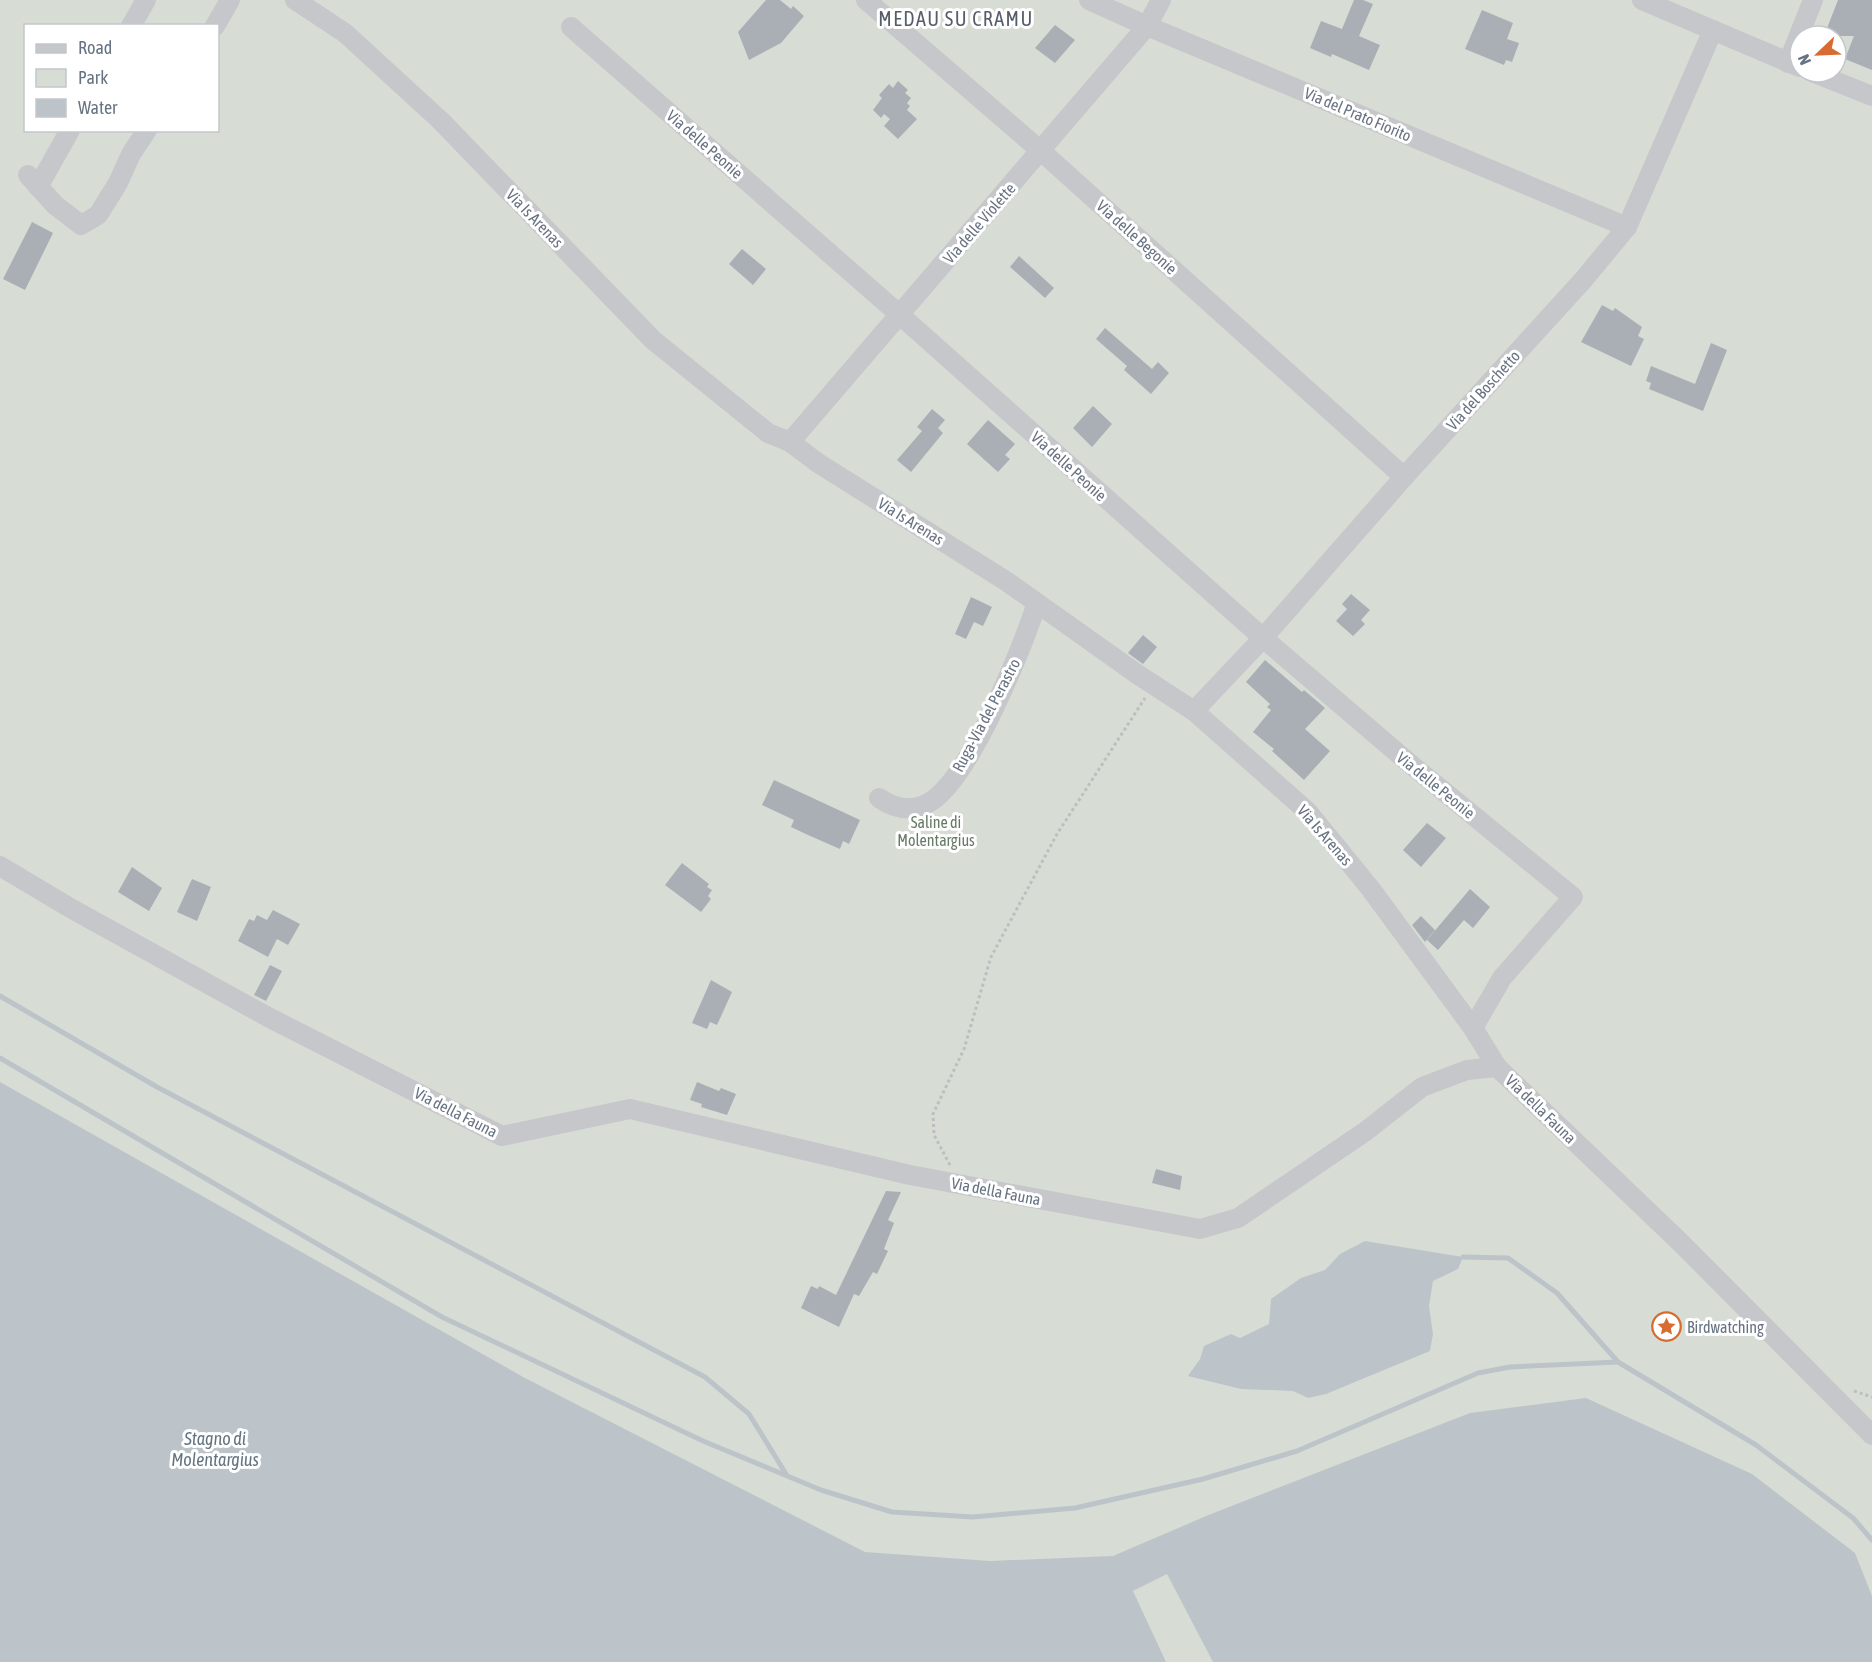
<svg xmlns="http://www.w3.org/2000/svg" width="1872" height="1662" viewBox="0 0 1872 1662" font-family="'Asap Condensed',sans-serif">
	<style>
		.green { fill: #d7ddd4; fill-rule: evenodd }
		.water { fill: #bcc4c9 }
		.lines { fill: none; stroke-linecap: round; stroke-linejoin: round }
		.stream { stroke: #bcc4c9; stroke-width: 5 }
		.building { fill: #a9afb5 }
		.path { stroke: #bcbec0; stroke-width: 3; stroke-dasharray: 3 3; stroke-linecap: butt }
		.minor { stroke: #c5c7cb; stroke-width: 20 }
		.labels { text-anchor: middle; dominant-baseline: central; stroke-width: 6; stroke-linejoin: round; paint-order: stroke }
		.street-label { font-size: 16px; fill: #677382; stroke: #fff }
		.park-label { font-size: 16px; fill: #677a65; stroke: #fff }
		.poi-label { font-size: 16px; fill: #677382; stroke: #fff; text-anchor: start }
		.water-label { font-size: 18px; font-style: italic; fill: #63737f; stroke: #fff }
		.quarter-label { font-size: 20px; letter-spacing: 1.5px; fill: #545d68; stroke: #fff }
	</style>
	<rect width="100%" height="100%" fill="#f6f6f3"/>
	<path class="green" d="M0 0H1872V1662H0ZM26 26H218V130H26ZM1800 36H1836V72H1800Z"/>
	<g class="water">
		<polygon points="0,1082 525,1378 865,1552 990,1561 1113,1556 1211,1514 1470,1413 1586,1398 1752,1474 1855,1553 1872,1596 1872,1662 1213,1662 1167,1574 1133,1591 1166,1662 0,1662"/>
		<polygon points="1365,1241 1463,1257 1458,1269 1433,1281 1429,1306 1433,1334 1430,1351 1326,1394 1308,1398 1293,1391 1241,1389 1188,1376 1200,1359 1204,1346 1231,1334 1240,1338 1269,1324 1271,1299 1301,1278 1325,1270 1340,1254"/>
	</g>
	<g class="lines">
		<g class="stream">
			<polyline points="0,996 157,1087 705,1377 749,1414 786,1474"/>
			<polyline points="0,1058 442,1317 703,1441 821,1490 892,1512 973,1517 1075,1508 1203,1479 1297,1451 1478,1373 1510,1367 1618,1362"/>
			<polyline points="1463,1257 1508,1258 1557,1293 1618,1362 1756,1445 1853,1518 1872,1540"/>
		</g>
	</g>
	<g class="building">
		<polygon points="766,0 780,0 791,9 793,6 804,16 781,43 749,60 738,32"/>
		<polygon points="1354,0 1363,0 1373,4 1359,36 1380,45 1369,70 1332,54 1331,57 1310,48 1321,21 1342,29"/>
		<polygon points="1838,0 1872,0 1872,70 1845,59 1854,36 1824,36"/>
		<polygon points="1482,10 1513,23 1507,39 1519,43 1512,62 1506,60 1504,65 1465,49"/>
		<polygon points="1055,25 1075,40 1055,63 1035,48"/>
		<polygon points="898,81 908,90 905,93 911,98 907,103 910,106 907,110 917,119 898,139 884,126 890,119 884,114 881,118 873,110 882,98 879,95 889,84 893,88"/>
		<polygon points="32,222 53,233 25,290 3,279"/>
		<polygon points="742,249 766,269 753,285 729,264"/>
		<polygon points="1019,256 1054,288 1045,298 1010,267"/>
		<polygon points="1602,305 1613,311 1615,308 1642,327 1638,336 1644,339 1631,366 1581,342"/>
		<polygon points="1105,328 1152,369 1158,362 1169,373 1151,394 1124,370 1127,366 1096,339"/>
		<polygon points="1711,343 1727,350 1703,411 1649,389 1651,383 1646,381 1651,366 1695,384"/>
		<polygon points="1093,406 1112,424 1092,447 1073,428"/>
		<polygon points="932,409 945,420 938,428 943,433 911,472 897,460 922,431 917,427"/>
		<polygon points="988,420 1015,444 1005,455 1010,459 998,472 967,444"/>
		<polygon points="1351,594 1370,610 1361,620 1365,624 1353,636 1336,621 1347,609 1342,604"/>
		<polygon points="971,597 992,607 983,626 974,622 966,639 955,634"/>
		<polygon points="1143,635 1157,647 1143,664 1128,653"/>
		<polygon points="1265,660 1302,692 1304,690 1325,708 1305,729 1330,751 1304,780 1272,751 1274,749 1253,732 1271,710 1267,707 1270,704 1246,682"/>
		<polygon points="774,780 860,820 849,844 843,841 840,849 808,835 791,827 794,820 762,805"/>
		<polygon points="1427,823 1446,838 1421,867 1403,850"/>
		<polygon points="682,863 709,884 707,887 712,890 708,896 711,899 701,912 665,885"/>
		<polygon points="132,867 162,888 149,911 118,892"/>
		<polygon points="192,879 211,887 197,921 177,912"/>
		<polygon points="1470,889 1490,907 1473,928 1464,920 1438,950 1427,940"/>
		<polygon points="273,910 300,924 288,945 277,939 268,957 238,941 249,919 254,921 257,915 267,920"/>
		<polygon points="1421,916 1435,930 1425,942 1412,925"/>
		<polygon points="270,965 282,971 266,1001 254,995"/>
		<polygon points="711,980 732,992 717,1025 710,1022 707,1029 692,1023"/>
		<polygon points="697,1082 719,1091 721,1088 736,1094 727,1115 701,1107 702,1104 690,1100"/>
		<polygon points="1156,1169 1182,1176 1180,1190 1152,1183"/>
		<polygon points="886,1191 901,1192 888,1220 894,1223 884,1249 888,1251 877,1274 873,1272 859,1296 854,1294 839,1327 801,1308 811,1286 818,1289 819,1286 836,1295"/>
	</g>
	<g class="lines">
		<g class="path">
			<polyline points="950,1165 934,1135 933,1114 964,1049 991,957 1057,834 1145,698"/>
			<polyline points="1854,1391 1872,1397"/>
		</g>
		<g class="minor">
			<polyline points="295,0 345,33 441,121 653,340 768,433 790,442 818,463 1006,581 1137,674 1194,711 1308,812 1370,888 1473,1028 1497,1067"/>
			<polyline points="866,0 1041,151 1404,477"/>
			<polyline points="1089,0 1147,26 1627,227"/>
			<polyline points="1642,0 1800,67"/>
			<polyline points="131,26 146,0"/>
			<polyline points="215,26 230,0"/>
			<polyline points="571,27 900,315 1263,638 1414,767 1573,897 1502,978 1473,1028"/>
			<polyline points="1788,63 1813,0"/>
			<polyline points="1812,72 1872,96"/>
			<polyline points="28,175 55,205 81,225 98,215 118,183 131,154 147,130"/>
			<polyline points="38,187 70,130"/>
			<polyline points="790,442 1147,26 1161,0"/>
			<polyline points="1194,711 1263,638 1404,477 1584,279 1627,227 1713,30"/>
			<path d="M879 798C895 809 912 813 930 802 971 777 1021 650 1037 603"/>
			<polyline points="0,866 72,909 268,1017 502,1136 630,1109 910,1175 1200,1229 1238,1218 1366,1131 1422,1087 1467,1070 1497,1067 1681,1243 1872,1435"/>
		</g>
	</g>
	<defs>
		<symbol id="sight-ring" viewBox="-11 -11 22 22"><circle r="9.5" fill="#fff" stroke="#d86b31" stroke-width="1.5"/><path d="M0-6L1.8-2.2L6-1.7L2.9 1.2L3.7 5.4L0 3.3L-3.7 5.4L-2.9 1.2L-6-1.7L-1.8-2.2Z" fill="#d86b31"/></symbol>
	</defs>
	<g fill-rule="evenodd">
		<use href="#sight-ring" x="1650" y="1310" width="33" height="33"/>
	</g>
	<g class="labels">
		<g class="street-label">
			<text transform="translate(1358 114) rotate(23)">Via del Prato Fiorito</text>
			<text transform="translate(705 144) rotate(41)">Via delle Peonie</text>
			<text transform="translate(535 218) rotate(46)">Via Is Arenas</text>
			<text transform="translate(979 223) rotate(-49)">Via delle Violette</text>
			<text transform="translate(1137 237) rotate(42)">Via delle Begonie</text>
			<text transform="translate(1483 390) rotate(-48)">Via del Boschetto</text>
			<text transform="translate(1069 466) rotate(42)">Via delle Peonie</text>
			<text transform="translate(911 521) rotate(32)">Via Is Arenas</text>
			<text transform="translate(986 715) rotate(-62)">Ruga-Via del Perastro</text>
			<text transform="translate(1436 785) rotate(39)">Via delle Peonie</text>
			<text transform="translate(1325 835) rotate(49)">Via Is Arenas</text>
			<text transform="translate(1541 1109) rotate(44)">Via della Fauna</text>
			<text transform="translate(456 1112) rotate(27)">Via della Fauna</text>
			<text transform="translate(996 1191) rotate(11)">Via della Fauna</text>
		</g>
		<g class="park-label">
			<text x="936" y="822">Saline di<tspan x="936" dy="18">Molentargius</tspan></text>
		</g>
		<g class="poi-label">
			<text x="1687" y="1327">Birdwatching</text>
		</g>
		<g class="water-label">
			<text x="215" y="1438">Stagno di<tspan x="215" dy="21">Molentargius</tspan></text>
		</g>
		<g class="quarter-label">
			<text x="956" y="18">MEDAU SU CRAMU</text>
		</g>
	</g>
	<rect x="24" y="24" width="195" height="108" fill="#ffffff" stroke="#c2c7cd" stroke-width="1.5"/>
	<rect x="36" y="44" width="30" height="9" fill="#c5c7cb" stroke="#c2c7cd" stroke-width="1.5"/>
	<text x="78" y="54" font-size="18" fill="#677382">Road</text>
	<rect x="36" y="69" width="30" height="18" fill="#d7ddd4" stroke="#c2c7cd" stroke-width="1.5"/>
	<text x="78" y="84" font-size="18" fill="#677382">Park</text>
	<rect x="36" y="99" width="30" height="18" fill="#bcc4c9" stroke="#c2c7cd" stroke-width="1.5"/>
	<text x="78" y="114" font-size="18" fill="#677382">Water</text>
	<g transform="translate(1818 54) rotate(247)"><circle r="28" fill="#ffffff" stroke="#c2c7cd" stroke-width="1.5"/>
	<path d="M0-4.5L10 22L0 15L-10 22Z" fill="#d86b31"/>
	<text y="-9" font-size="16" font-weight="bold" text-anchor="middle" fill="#677382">N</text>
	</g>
</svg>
